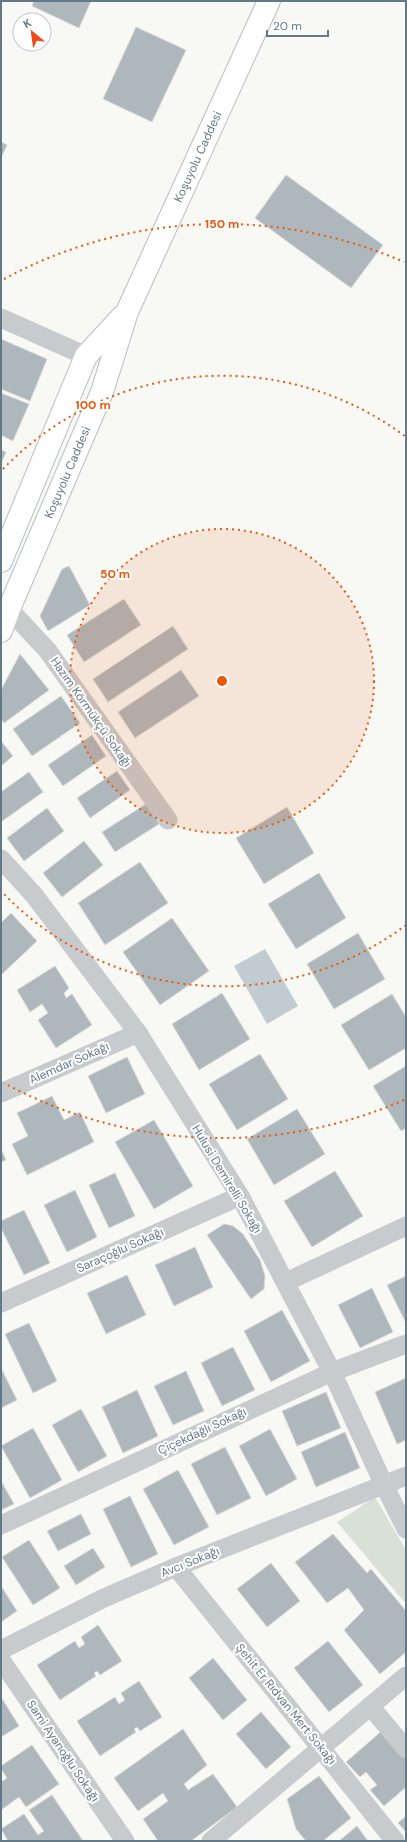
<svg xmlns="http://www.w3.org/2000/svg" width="407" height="1842" viewBox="0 0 407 1842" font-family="'DM Sans',sans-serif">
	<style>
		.green { fill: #d9e0d5 }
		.water { fill: #c0ccd1 }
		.building { fill: #aeb7bc; stroke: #d9d9d7 }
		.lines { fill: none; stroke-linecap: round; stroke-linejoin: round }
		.secondary-casing { stroke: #b7bdc1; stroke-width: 24 }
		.street { stroke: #c7cbce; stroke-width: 19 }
		.secondary { stroke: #fff; stroke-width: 22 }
		.ring { fill: none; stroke: #e8590c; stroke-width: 2; stroke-dasharray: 2 4 }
		.labels { text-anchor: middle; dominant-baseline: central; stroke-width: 4; stroke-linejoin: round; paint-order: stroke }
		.street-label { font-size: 12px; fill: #647988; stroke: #fff }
		.centre { fill: #e8590c; stroke: #fff; stroke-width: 2 }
		.ring-label { font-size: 12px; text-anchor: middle; font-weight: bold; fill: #e8590c; stroke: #fff; stroke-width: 4; stroke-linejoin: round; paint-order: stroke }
	</style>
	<rect width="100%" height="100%" fill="#f8f8f5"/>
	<polygon class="green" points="375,1497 406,1550 406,1604 337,1522"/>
	<polygon class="water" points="265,949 298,1006 267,1024 234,966"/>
	<g class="building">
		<polygon points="34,1 91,1 79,28 32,6"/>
		<polygon points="136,27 186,50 152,122 103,99"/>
		<polygon points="1,142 7,145 1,158"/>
		<polygon points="286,175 383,245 351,288 255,218"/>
		<polygon points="1,339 47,359 30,401 1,389"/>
		<polygon points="1,393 29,404 13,441 1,435"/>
		<polygon points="1,450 6,452 1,464"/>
		<polygon points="69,566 90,605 48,631 40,616 62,569"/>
		<polygon points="124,599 141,625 84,662 67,635"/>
		<polygon points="173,626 188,649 108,702 93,679"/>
		<polygon points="20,654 49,690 4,723 1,719 1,690"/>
		<polygon points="181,670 199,696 135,738 118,712"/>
		<polygon points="61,696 80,723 32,756 13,729"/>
		<polygon points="92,735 106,756 63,786 48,765"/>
		<polygon points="1,741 13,756 1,766"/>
		<polygon points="117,771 130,790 90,818 77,798"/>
		<polygon points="29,772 43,792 1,822 1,792"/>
		<polygon points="146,804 159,824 115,852 102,832"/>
		<polygon points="287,807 314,853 264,884 236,838"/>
		<polygon points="47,808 64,831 24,861 7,838"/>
		<polygon points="84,841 103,865 62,897 43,873"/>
		<polygon points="140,862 168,903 105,945 78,903"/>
		<polygon points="319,873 346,918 296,949 268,904"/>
		<polygon points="11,913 37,941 1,975 1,923"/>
		<polygon points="172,918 209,971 160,1005 123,952"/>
		<polygon points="358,933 385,979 334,1009 307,964"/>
		<polygon points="55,966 69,988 64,993 66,998 72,994 92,1025 56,1048 38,1020 48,1013 42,1004 30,1012 17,990"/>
		<polygon points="222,993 250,1039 199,1070 172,1024"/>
		<polygon points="392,994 406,1017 406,1048 369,1070 341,1025"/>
		<polygon points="260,1054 288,1099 237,1130 209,1084"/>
		<polygon points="127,1057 145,1094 106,1113 88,1076"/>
		<polygon points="406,1066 406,1128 401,1131 373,1086"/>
		<polygon points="52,1096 64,1120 80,1112 94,1142 27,1175 12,1144 28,1136 17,1113"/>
		<polygon points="297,1109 325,1154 274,1185 247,1139"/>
		<polygon points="154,1120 193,1186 154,1209 115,1142"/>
		<polygon points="1,1149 6,1160 1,1162"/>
		<polygon points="335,1171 363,1216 312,1247 284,1201"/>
		<polygon points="115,1173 135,1216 109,1228 89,1185"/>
		<polygon points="75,1190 97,1237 67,1252 44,1205"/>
		<polygon points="24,1210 50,1263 24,1275 1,1228 1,1221"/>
		<polygon points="224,1224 233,1226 243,1234 260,1260 265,1276 264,1289 251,1299 207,1235"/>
		<polygon points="195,1247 213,1287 174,1306 155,1265"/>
		<polygon points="127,1275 146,1315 106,1334 87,1293"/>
		<polygon points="406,1276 406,1323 387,1285"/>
		<polygon points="372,1288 393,1332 360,1348 338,1305"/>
		<polygon points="282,1310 310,1361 271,1382 244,1331"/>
		<polygon points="29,1323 57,1381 33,1393 5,1334"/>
		<polygon points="233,1347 255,1390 222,1406 201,1363"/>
		<polygon points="1,1368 17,1400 1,1408"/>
		<polygon points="186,1371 204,1411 173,1425 154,1386"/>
		<polygon points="406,1378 406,1440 397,1444 375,1392"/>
		<polygon points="137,1390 158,1436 123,1453 102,1407"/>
		<polygon points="326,1392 341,1428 297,1446 282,1411"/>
		<polygon points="81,1409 107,1456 78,1472 52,1425"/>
		<polygon points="33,1428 62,1480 30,1498 1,1446"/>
		<polygon points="270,1429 297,1479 266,1496 239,1446"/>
		<polygon points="345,1432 360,1468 316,1487 301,1452"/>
		<polygon points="225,1447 251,1498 217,1515 191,1464"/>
		<polygon points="178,1470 209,1527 174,1545 143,1489"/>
		<polygon points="1,1481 14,1504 1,1510"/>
		<polygon points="130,1496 158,1554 131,1567 103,1509"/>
		<polygon points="81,1514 91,1534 58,1551 47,1531"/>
		<polygon points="333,1534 367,1573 371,1569 406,1611 406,1652 380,1674 344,1630 364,1610 348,1588 327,1603 295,1562"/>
		<polygon points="29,1540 60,1588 33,1605 2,1557"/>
		<polygon points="93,1548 105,1567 76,1585 64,1566"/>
		<polygon points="271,1563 300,1601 267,1627 237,1589"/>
		<polygon points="1,1586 17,1611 1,1622"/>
		<polygon points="98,1625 122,1661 100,1675 97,1671 94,1673 96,1676 60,1700 37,1665 75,1641 79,1648 85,1644 81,1637"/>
		<polygon points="328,1641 363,1685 329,1712 294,1668"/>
		<polygon points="213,1658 247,1700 223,1720 189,1678"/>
		<polygon points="139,1681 162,1717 140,1731 137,1727 134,1729 136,1732 100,1756 77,1721 115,1697 119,1704 125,1700 121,1693"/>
		<polygon points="1,1697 19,1726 1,1737"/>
		<polygon points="261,1712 291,1747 266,1769 236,1734"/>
		<polygon points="183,1729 207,1765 184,1784 188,1790 213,1774 237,1807 191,1841 158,1841 143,1819 168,1801 163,1793 138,1811 114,1778"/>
		<polygon points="383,1730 406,1756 406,1787 384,1806 370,1790 377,1785 366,1772 360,1777 346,1762"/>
		<polygon points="32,1745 59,1784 26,1807 19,1797 1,1810 1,1779 3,1781 7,1778 1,1769 1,1766"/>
		<polygon points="319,1776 351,1818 323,1841 306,1841 296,1829 287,1799"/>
		<polygon points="52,1795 83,1841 8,1841 1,1829 24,1814 38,1835 44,1831 29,1810"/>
		<polygon points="406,1816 406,1832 398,1823"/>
		<polygon points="357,1826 368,1841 339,1841"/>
	</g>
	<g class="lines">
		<defs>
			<g id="secondary">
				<polyline points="1,561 86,356 122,317"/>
				<path id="s1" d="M1 631 9 609 102 392 127 312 269 1"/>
			</g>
		</defs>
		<use href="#secondary" class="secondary-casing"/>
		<g class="street">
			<polyline points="1,318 86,356"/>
			<polyline points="9,609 48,651 168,820"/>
			<polyline points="1,859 34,895 138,1033 240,1196 332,1372 384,1485 406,1529"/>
			<polyline points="1,1093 138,1033"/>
			<polyline points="286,1282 406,1226"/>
			<polyline points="1,1303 240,1196"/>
			<polyline points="1,1525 332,1372 406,1344"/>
			<polyline points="176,1567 395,1841"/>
			<polyline points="1,1650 104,1598 176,1567 406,1476"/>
			<polyline points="1,1660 125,1841"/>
			<polyline points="370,1706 406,1749"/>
			<polyline points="211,1841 406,1676"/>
		</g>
		<use href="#secondary" class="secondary"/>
	</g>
	<circle cx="222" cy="681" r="152" fill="#e8590c" fill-opacity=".12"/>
	<g class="ring">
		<circle cx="222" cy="681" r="152"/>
		<path d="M406 925A305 305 0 0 1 3 893M3 469A305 305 0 0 1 406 437"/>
		<path d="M404 1100A457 457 0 0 1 4 1083M4 279A457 457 0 0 1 404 262"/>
	</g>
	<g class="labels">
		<g class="street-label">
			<text stroke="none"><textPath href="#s1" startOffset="514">Koşuyolu Caddesi</textPath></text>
			<text stroke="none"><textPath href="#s1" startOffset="172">Koşuyolu Caddesi</textPath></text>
			<text transform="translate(91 712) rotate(55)">Hazım Körmükçü Sokağı</text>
			<text transform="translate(69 1063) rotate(-24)">Alemdar Sokağı</text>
			<text transform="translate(227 1179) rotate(59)">Hulusi Demirelli Sokağı</text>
			<text transform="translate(120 1250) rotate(-24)">Saraçoğlu Sokağı</text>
			<text transform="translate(202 1431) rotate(-25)">Çiçekdağlı Sokağı</text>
			<text transform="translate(190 1562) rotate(-22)">Avcı Sokağı</text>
			<text transform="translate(286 1704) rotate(51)">Şehit Er Rıdvan Mert Sokağı</text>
			<text transform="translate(63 1751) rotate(56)">Sami Ayanoğlu Sokağı</text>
		</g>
	</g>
	<circle cx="222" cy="681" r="6" class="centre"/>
	<g class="ring-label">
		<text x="222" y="228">150 m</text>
		<text x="93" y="409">100 m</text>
		<text x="115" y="578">50 m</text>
	</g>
	<rect width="407" height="1842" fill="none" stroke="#647988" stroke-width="4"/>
	<g transform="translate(32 32) rotate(331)"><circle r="19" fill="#ffffff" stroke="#c1c9cf"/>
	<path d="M0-3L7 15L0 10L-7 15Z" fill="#f24a1b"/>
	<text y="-6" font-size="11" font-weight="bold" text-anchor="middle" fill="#647988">K</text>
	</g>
	<path d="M267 30v6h61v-6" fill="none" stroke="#647988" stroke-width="2"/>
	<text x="273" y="30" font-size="12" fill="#647988" stroke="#ffffff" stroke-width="3" paint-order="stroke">20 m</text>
</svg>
